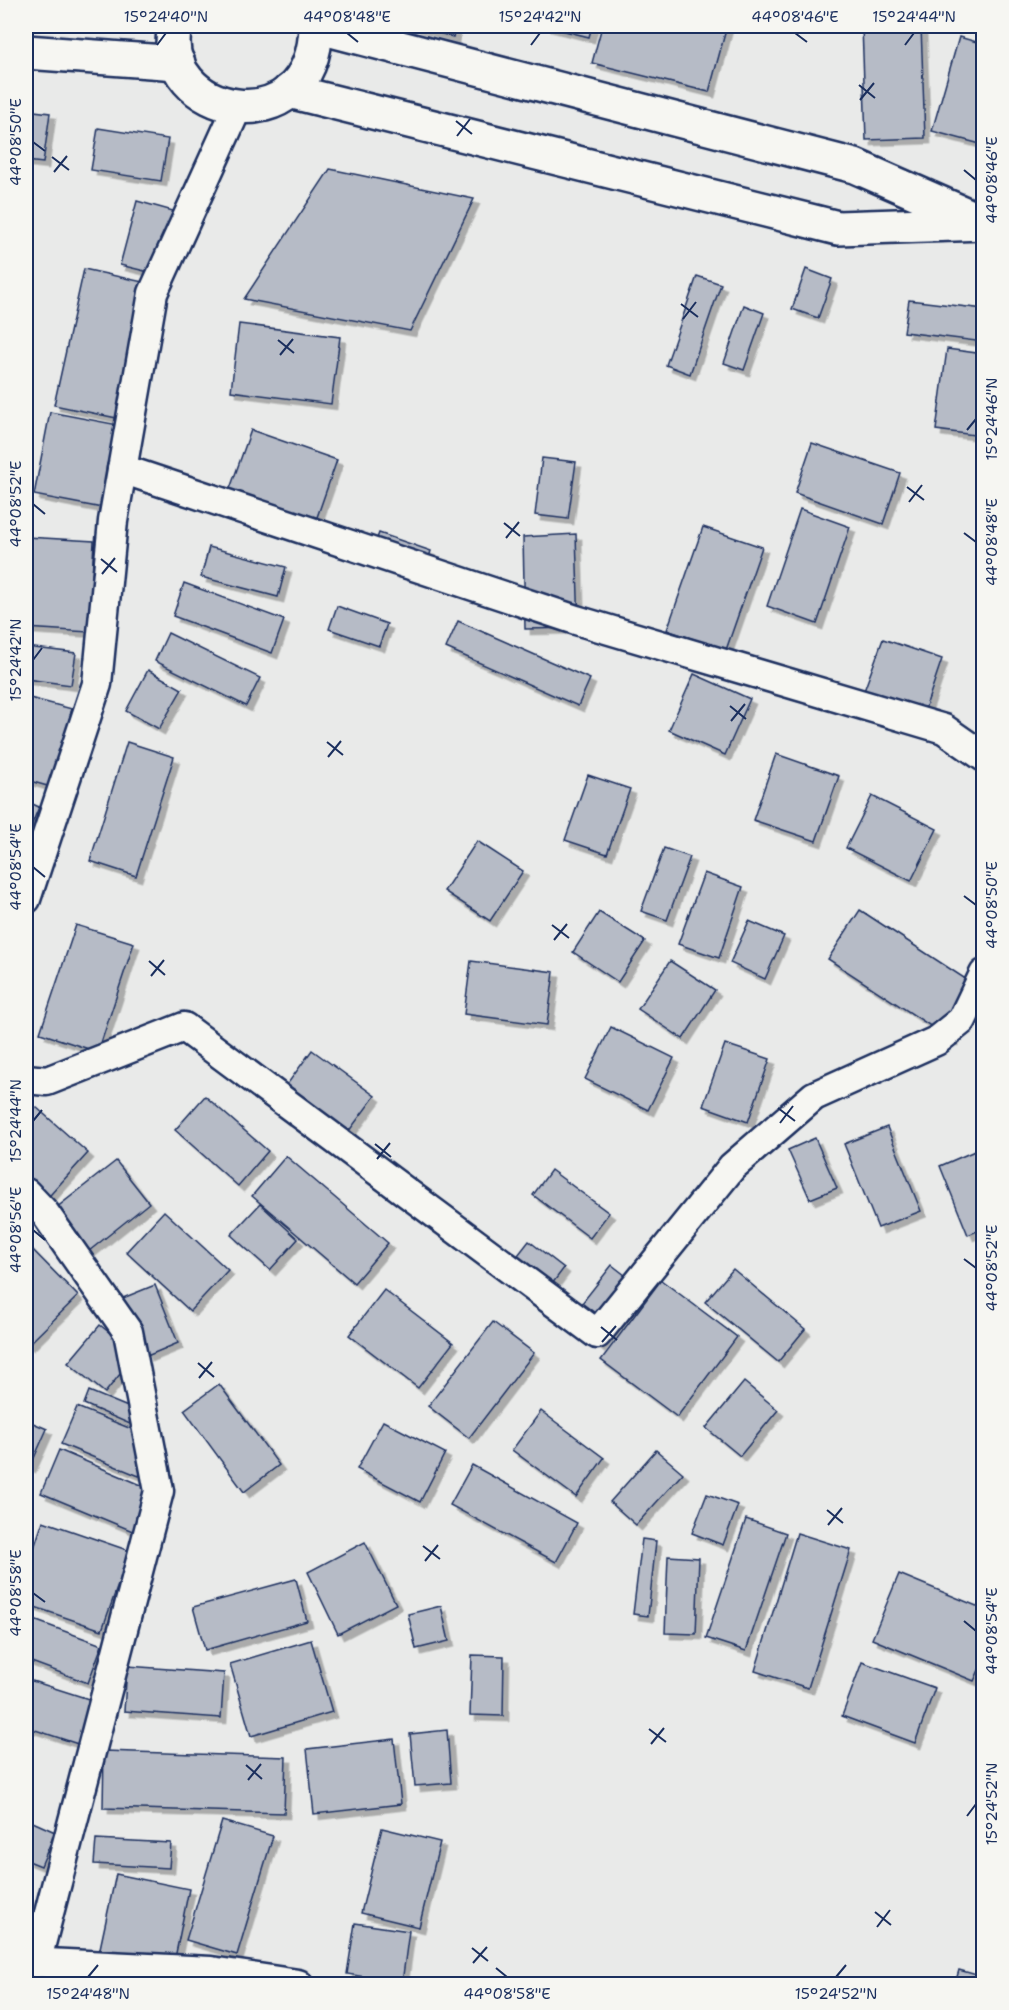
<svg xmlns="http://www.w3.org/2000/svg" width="1009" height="2010" viewBox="0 0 1009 2010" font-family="'Shantell Sans',sans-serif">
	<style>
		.building { fill: #b6bbc6; stroke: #1b2f5e; stroke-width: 1.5; filter: url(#shadow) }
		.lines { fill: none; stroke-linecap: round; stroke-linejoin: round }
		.minor-casing { stroke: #1b2f5e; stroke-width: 33 }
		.tertiary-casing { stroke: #1b2f5e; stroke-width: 38 }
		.primary-casing { stroke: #1b2f5e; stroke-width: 38 }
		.minor { stroke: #f6f6f2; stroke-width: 28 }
		.tertiary { stroke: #f6f6f2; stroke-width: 33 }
		.primary { stroke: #f6f6f2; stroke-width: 33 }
		.ticks { fill: none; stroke: #1b2f5e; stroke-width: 2 }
		.neatline { fill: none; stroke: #1b2f5e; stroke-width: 2 }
		.ticks-label { font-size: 15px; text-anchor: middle; fill: #1b2f5e }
	</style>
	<defs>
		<filter id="shadow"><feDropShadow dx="5.5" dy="5.5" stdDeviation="0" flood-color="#0004"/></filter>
	</defs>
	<rect width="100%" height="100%" fill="#e9eae9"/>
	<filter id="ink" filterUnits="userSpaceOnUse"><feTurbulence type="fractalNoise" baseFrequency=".0167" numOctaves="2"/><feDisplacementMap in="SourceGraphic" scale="12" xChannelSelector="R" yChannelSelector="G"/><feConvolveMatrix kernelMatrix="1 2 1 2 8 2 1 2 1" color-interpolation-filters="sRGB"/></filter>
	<g filter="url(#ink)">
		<g class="building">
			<polygon points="414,26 456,26 453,37"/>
			<polygon points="545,26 592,26 589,37"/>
			<polygon points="602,26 727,26 709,92 592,63"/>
			<polygon points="862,26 921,26 925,138 866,140"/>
			<polygon points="959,37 984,44 984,145 932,131"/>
			<polygon points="26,110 50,113 43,163 26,161"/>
			<polygon points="98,128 168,139 161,181 91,170"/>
			<polygon points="330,169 474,199 410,331 244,299"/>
			<polygon points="137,201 173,211 157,274 120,265"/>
			<polygon points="84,269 161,286 131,421 54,405"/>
			<polygon points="806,269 832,279 818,318 792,309"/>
			<polygon points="697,276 721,284 690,374 666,365"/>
			<polygon points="909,300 984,309 984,342 904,332"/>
			<polygon points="744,305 764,313 744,370 724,363"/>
			<polygon points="239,324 340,337 331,404 231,391"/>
			<polygon points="947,349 984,354 982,436 936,430"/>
			<polygon points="50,412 134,428 118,511 34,495"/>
			<polygon points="251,430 337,460 308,543 221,514"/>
			<polygon points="812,443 900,473 883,524 795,493"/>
			<polygon points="542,458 576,462 568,519 535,515"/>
			<polygon points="800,509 850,527 817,624 767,606"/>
			<polygon points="703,527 762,547 726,650 667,630"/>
			<polygon points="379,533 431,551 426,567 373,549"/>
			<polygon points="576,534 579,628 525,629 523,537"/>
			<polygon points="26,537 94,541 89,632 26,628"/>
			<polygon points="209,547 286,567 278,597 201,577"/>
			<polygon points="184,583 284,620 272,653 173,616"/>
			<polygon points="337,606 387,624 379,646 329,629"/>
			<polygon points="458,621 590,679 578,706 446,648"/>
			<polygon points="168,633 260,678 246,706 155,661"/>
			<polygon points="883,639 942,659 918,730 857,710"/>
			<polygon points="26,647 76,653 71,685 26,679"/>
			<polygon points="148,670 182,689 159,729 126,711"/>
			<polygon points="694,674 750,699 725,755 669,730"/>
			<polygon points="26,697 72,709 51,787 26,780"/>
			<polygon points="127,742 174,757 136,876 90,861"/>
			<polygon points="776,754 839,776 816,841 753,820"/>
			<polygon points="588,775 630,789 607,854 565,840"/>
			<polygon points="872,796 937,829 911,881 846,848"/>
			<polygon points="26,801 39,807 26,838"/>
			<polygon points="477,841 523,871 490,921 444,891"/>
			<polygon points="664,848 690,857 667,920 641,911"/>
			<polygon points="704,873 743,887 719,958 678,944"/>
			<polygon points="860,910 984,991 952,1040 828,959"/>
			<polygon points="599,912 645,941 618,982 573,952"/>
			<polygon points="749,921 784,936 765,979 730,963"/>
			<polygon points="76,925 134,943 98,1052 40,1033"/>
			<polygon points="471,961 554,972 547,1025 464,1014"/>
			<polygon points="670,961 715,990 683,1039 638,1009"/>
			<polygon points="611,1027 674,1058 648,1110 585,1079"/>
			<polygon points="725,1044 770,1059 748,1122 703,1106"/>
			<polygon points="312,1050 375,1096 337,1147 275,1101"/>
			<polygon points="205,1096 268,1151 238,1186 175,1130"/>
			<polygon points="36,1107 88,1153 33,1214 26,1208 26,1118"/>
			<polygon points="887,1127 921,1211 878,1228 844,1144"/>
			<polygon points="815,1138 837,1188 810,1199 788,1150"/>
			<polygon points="984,1147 984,1228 968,1235 940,1166"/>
			<polygon points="286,1156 388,1243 354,1283 252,1196"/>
			<polygon points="116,1161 149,1203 84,1255 51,1212"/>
			<polygon points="551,1170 609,1213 590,1238 533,1195"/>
			<polygon points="260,1204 298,1239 270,1270 231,1235"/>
			<polygon points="164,1211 228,1270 190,1311 126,1252"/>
			<polygon points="529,1241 564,1268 540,1300 504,1273"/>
			<polygon points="26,1243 78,1296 28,1345 26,1343"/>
			<polygon points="612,1265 644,1290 599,1347 567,1322"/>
			<polygon points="733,1269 805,1329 778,1362 705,1302"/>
			<polygon points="661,1280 737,1337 677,1417 601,1360"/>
			<polygon points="155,1285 178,1343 147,1356 123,1298"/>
			<polygon points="384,1290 453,1343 418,1388 349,1335"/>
			<polygon points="493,1322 534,1353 469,1438 428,1406"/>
			<polygon points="100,1325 136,1354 105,1393 68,1363"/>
			<polygon points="744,1382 778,1410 740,1456 706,1428"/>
			<polygon points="219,1384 279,1465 244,1492 184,1410"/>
			<polygon points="89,1391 135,1410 130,1424 84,1404"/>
			<polygon points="77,1407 154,1438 139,1476 61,1444"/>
			<polygon points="541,1411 604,1458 576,1497 512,1450"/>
			<polygon points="26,1420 47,1429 30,1467 26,1465"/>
			<polygon points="383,1421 445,1453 420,1502 357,1469"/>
			<polygon points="59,1450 153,1490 135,1532 41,1493"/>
			<polygon points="656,1450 683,1473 636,1525 610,1502"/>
			<polygon points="472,1465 577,1523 556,1562 450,1505"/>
			<polygon points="707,1494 738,1505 723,1545 692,1533"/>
			<polygon points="746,1519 786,1533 746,1651 706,1638"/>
			<polygon points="43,1521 130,1551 102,1630 26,1604 26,1572"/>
			<polygon points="797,1533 851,1550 808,1688 755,1671"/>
			<polygon points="642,1539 656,1541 648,1616 633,1614"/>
			<polygon points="365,1542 396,1604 338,1634 308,1572"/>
			<polygon points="668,1556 699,1558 696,1634 665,1633"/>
			<polygon points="899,1574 984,1609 984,1659 974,1681 872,1639"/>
			<polygon points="296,1579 307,1621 205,1650 193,1607"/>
			<polygon points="441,1606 449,1641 416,1649 408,1614"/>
			<polygon points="26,1617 102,1645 88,1683 26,1660"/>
			<polygon points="311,1640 332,1712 251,1736 230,1664"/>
			<polygon points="472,1655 504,1656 503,1716 470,1715"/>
			<polygon points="862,1662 935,1688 915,1743 842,1716"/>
			<polygon points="127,1666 224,1673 221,1718 124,1711"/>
			<polygon points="26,1679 95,1701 81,1745 26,1727"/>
			<polygon points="447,1730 451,1783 415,1786 410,1734"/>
			<polygon points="394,1739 401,1804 314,1814 307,1749"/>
			<polygon points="104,1751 286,1757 284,1813 103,1808"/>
			<polygon points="26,1819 55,1832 41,1866 26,1860"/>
			<polygon points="222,1821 273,1836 237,1955 186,1940"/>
			<polygon points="382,1828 440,1842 419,1927 361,1913"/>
			<polygon points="96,1839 171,1843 169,1868 94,1864"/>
			<polygon points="116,1874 189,1889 173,1968 99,1953"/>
			<polygon points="355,1923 409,1931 402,1983 347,1974"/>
			<polygon points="959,1970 984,1977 984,1984 955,1984"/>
		</g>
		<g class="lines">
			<defs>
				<g id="minor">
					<polyline points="122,469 576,620 944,729 984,757"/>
					<polyline points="26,899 97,684 113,521 153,293 237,108"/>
					<polyline points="26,1079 47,1081 184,1027 597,1334 732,1167 814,1096 936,1041 962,1020 984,974"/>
					<polyline points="26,1193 44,1212 128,1332 159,1491 36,1963"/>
					<polyline points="26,1962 211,1971 298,1984"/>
				</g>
				<g id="tertiary">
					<polyline points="316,26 855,166 976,219"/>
					<polyline points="289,91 838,228 984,223"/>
				</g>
				<g id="primary">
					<path d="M175 26C154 114 313 151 316 26"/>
					<polyline points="26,52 178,63"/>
				</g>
			</defs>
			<use href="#minor" class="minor-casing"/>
			<use href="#tertiary" class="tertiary-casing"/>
			<use href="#primary" class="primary-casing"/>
			<use href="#minor" class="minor"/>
			<use href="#tertiary" class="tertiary"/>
			<use href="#primary" class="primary"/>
		</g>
	</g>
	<path class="ticks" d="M347 33 358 42M795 33 807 42M157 45 166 33M531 45 540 33M905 45 914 33M859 85 875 98M860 100 874 83M456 121 472 134M457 136 470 119M33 142 45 151M52 157 69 170M964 170 976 180M54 172 67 156M681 304 698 317M683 319 696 302M278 340 294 353M280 355 293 339M967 430 976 419M907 487 924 500M909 502 922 485M33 504 45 514M504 523 520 536M964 533 976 542M506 538 519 522M101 559 117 572M102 574 115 558M33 660 42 648M730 706 746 719M731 721 745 704M327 742 343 755M328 757 341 741M33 867 45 877M964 896 976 905M552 925 569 938M554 940 567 924M149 961 165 975M151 976 164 960M778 1108 795 1121M33 1121 42 1110M780 1123 793 1106M375 1144 391 1157M377 1159 390 1143M33 1230 45 1240M964 1259 976 1268M601 1327 617 1340M602 1342 616 1326M198 1363 214 1377M199 1378 212 1362M827 1510 843 1523M828 1525 842 1508M423 1546 440 1559M425 1561 438 1545M33 1593 45 1602M964 1621 976 1631M649 1729 666 1742M651 1744 664 1728M246 1765 262 1779M248 1780 261 1764M967 1816 976 1804M875 1912 891 1925M877 1927 890 1910M472 1948 488 1961M473 1963 487 1947M496 1968 507 1977M88 1977 98 1965M836 1977 846 1965"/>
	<rect width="1009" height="2010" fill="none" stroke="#f6f6f2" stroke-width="66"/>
	<rect x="33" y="33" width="943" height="1944" class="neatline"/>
	<g class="ticks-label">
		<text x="166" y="22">15°24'40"N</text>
		<text x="347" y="22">44°08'48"E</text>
		<text x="540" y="22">15°24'42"N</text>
		<text x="795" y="22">44°08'46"E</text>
		<text x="914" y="22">15°24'44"N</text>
		<text transform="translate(16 142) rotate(-90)" y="5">44°08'50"E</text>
		<text transform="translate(992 180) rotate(-90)" y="5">44°08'46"E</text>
		<text transform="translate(992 419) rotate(-90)" y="5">15°24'46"N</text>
		<text transform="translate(16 504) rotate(-90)" y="5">44°08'52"E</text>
		<text transform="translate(992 542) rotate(-90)" y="5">44°08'48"E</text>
		<text transform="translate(16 660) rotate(-90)" y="5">15°24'42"N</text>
		<text transform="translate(16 867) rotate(-90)" y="5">44°08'54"E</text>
		<text transform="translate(992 905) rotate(-90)" y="5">44°08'50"E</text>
		<text transform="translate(16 1121) rotate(-90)" y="5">15°24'44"N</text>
		<text transform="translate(16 1230) rotate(-90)" y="5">44°08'56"E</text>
		<text transform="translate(992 1268) rotate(-90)" y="5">44°08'52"E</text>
		<text transform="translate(16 1593) rotate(-90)" y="5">44°08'58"E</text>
		<text transform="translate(992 1631) rotate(-90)" y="5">44°08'54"E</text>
		<text transform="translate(992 1804) rotate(-90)" y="5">15°24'52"N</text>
		<text x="88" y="1999">15°24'48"N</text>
		<text x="507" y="1999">44°08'58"E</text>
		<text x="836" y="1999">15°24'52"N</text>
	</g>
</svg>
